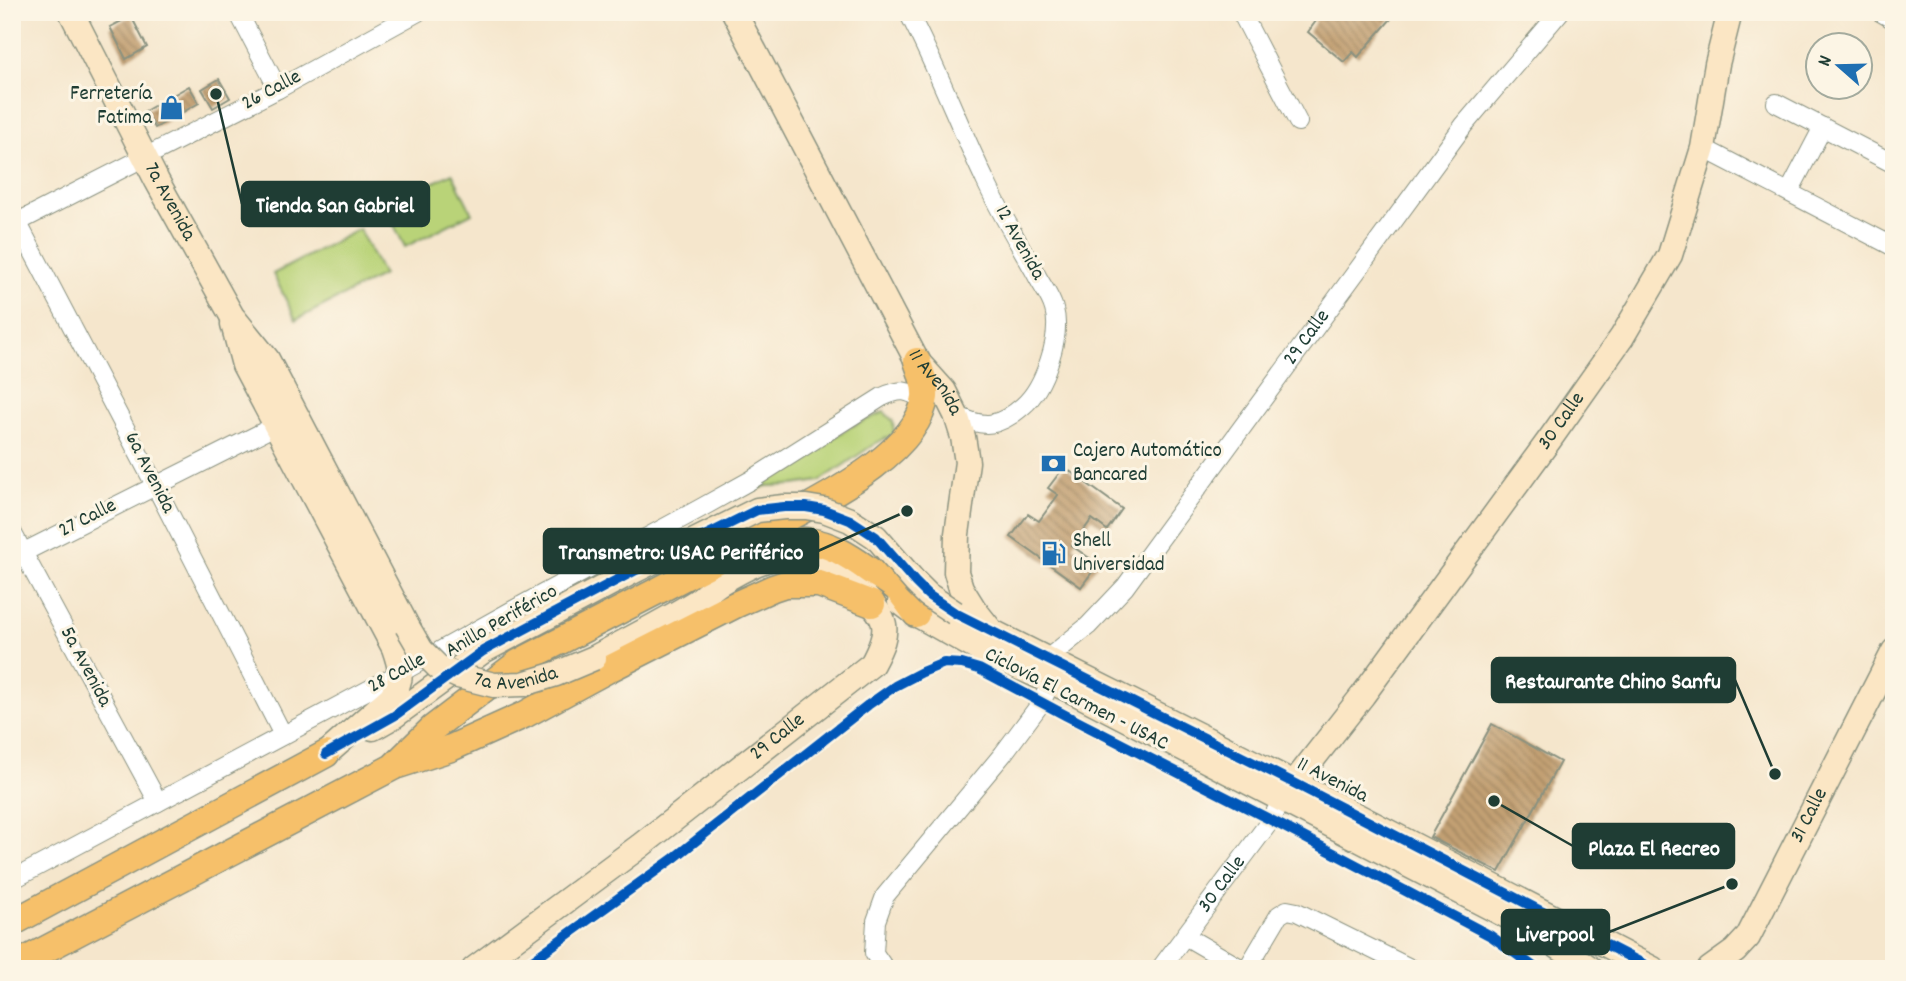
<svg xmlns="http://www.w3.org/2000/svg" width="1906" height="981" viewBox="0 0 1906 981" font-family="Dekko,sans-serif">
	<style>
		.green { fill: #b9d378; stroke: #6c8856; stroke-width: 2 }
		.building { fill: url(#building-back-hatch) }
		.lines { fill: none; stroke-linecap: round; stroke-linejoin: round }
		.street-casing { stroke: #8a9280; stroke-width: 20 }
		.secondary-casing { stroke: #8a9280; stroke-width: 27 }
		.primary-casing { stroke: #8a9280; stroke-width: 29 }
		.street { stroke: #fff; stroke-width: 18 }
		.secondary { stroke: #fbe6c4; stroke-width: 24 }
		.primary { stroke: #f6c06b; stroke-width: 26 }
		.secondary-bridge-casing { stroke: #8a9280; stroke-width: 27; stroke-linecap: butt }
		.secondary-bridge { stroke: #fbe6c4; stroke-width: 24 }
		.cycleway-casing { stroke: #fcf5e5; stroke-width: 15 }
		.cycleway { stroke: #0057b8; stroke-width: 10 }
		.labels { text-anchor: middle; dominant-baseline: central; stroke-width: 6; stroke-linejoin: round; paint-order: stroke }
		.street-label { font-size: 21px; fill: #1f3d34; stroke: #fcf5e5 }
		.poi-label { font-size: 21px; fill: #1f3d34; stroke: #fcf5e5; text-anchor: start }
		.leader { fill: none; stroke: #1f3d34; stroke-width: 2.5 }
		.callout-dot { fill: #1f3d34; stroke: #fcf5e5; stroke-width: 2.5 }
		.callout { fill: #1f3d34; stroke: #1f3d34; stroke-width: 2.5 }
		.callout-label { font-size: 23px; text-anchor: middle; font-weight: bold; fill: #fff }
	</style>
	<defs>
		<pattern id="building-back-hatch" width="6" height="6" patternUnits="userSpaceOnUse" patternTransform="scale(1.75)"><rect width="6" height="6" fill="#c3a073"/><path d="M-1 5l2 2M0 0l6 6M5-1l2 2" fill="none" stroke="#9e845f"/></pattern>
	</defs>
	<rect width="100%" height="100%" fill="#fcf5e5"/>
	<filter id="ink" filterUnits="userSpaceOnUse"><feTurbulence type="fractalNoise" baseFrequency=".0143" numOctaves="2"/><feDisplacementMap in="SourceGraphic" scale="14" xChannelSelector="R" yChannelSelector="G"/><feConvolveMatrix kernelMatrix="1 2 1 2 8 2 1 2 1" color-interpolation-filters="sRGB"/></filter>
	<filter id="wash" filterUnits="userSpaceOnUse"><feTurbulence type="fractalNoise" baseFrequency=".00686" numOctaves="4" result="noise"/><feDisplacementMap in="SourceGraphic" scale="28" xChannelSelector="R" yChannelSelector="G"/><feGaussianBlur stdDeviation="1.57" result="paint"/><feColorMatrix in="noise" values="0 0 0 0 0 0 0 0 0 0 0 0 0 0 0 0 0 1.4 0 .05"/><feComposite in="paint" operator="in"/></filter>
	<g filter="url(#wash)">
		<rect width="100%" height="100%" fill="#f5e6cc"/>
		<g class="green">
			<polygon points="452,173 472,213 405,247 385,207"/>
			<polygon points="359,229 383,275 296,320 273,274"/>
			<polygon points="884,412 893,421 894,434 876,443 820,481 793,485 766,486 739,496 852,426"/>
		</g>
		<g id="blocks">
			<g class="building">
				<polygon points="1306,12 1397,12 1358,57 1353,52 1344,62 1308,32 1316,21"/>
				<polygon points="131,16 147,47 126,59 110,27"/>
				<polygon points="219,79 230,98 213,108 202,89"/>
				<polygon points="189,86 199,103 155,128 145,111"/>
				<polygon points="1064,467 1122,509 1107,530 1092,519 1072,546 1098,564 1081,587 1011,537 1028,514 1039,521 1058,495 1048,488"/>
				<polygon points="1492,724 1560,762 1499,872 1430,837"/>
			</g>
		</g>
	</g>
	<g filter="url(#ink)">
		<use href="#blocks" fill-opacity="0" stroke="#8a9280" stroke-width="2"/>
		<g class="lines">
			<defs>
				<g id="street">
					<polyline points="238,12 278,89"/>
					<path d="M908 12C937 67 959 126 986 182 1001 214 1020 245 1037 276 1042 286 1051 297 1054 309 1062 336 1044 388 1023 406 999 427 984 429 956 415"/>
					<polyline points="1241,12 1298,122"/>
					<polyline points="1880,12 1894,20"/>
					<polyline points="1776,103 1894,164"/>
					<polyline points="1703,148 1894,247"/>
					<polyline points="1789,192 1823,127"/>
					<polyline points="12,212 155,485 283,735"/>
					<polyline points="12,225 278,89 418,12"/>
					<polyline points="12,532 158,802"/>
					<polyline points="14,557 277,425"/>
					<path id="s1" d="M1047 659 1088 626 1125 587 1464 125 1560 12"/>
					<path d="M12 880 400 673 511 611 699 509 751 480 882 397C902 388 906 390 925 400"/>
					<polyline points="1185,936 1242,969"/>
					<polyline points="885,969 874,953 876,921 885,896 1003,754 1041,703 1051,682"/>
					<path id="s2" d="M1160 969 1271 820 1282 800"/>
					<polyline points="1247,969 1279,915 1287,910 1297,912 1412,969"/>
				</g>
				<g id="secondary">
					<path id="s3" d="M71 12 157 181 232 316 267 359 407 626"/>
					<path id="s4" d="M734 12 917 361 944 391 956 415 963 437 967 462 957 534 956 572 961 588 974 609 989 628"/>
					<path d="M233 324 244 365 394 648C401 668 404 679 391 697L326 754"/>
					<polyline points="900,602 916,614 978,649 1076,693 1503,914 1541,935 1591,969"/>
					<polyline points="955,613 1294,783 1653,969"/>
					<path d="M594 658C627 640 661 623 694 603 703 598 710 589 720 583 774 550 804 544 861 577"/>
					<polyline points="373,728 394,716 483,651 634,571"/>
					<path id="s5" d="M1294 783 1363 695 1550 439 1622 337 1670 255 1703 148 1717 64 1730 12"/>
					<path id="s6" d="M474 969 640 846 872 664C892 627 888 619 859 590"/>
					<path id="s7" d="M1710 969 1735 951 1748 937 1894 651"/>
				</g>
				<g id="primary">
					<path d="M747 555C800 532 823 537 869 570 879 577 892 582 900 592 906 599 911 607 916 614"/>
					<polyline points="398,765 451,748 524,715 607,670 735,605 773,588 785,584 819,584 872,604"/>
					<polyline points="12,923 326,754"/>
					<path d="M12 967 393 767 433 728 518 663 725 556C744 538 761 533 784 520 827 497 919 451 925 397 926 385 921 372 917 361"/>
				</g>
			</defs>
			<use href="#street" class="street-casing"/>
			<use href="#secondary" class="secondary-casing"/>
			<use href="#primary" class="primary-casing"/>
			<use href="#street" class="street"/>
			<use href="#secondary" class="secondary"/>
			<use href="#primary" class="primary"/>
			<defs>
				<g id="secondary-bridge">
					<polyline points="634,571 757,510 784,507 806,507 824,510 850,520 876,537 915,582 928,595 955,613"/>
					<path id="s8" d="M407 626 421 650 438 667 458 676 494 685 523 684 556 674 594 658"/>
				</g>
			</defs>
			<use href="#secondary-bridge" class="secondary-bridge-casing"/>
			<use href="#secondary-bridge" class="secondary-bridge"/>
			<defs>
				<g id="cycleway">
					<polyline points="326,754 394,716 483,651 634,571 757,510 784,507 806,507 824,510 850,520 876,537 915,582 928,595 955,613 1294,783 1653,969"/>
					<polyline points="520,969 674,858 868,705 895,686 922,672 944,663 962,664 979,669 1065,715 1271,820 1491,936 1537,969"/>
				</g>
			</defs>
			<use href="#cycleway" class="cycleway-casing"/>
			<use href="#cycleway" class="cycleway"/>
		</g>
	</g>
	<defs>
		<symbol id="shop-bare" viewBox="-9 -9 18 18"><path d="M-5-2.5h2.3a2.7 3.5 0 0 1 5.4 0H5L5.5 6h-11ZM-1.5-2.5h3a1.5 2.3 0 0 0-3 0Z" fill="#1f6fb2" stroke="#fcf5e5" stroke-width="2.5" paint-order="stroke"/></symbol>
		<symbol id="bank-bare" viewBox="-9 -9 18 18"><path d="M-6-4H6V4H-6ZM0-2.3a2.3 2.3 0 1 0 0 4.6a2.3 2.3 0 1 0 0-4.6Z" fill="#1f6fb2" stroke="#fcf5e5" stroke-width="2.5" paint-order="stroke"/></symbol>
		<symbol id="fuel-bare" viewBox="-9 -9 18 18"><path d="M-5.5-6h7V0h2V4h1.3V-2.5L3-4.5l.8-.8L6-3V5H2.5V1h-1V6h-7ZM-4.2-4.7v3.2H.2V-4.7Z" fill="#1f6fb2" stroke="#fcf5e5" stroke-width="2.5" paint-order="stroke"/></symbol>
	</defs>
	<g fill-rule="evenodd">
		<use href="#shop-bare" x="154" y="90" width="35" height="35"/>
		<use href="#bank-bare" x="1036" y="446" width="35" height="35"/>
		<use href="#fuel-bare" x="1036" y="536" width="35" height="35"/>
	</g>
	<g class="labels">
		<g class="street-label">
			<text transform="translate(272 91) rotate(-28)">26 Calle</text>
			<text stroke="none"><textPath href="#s3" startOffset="214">7a Avenida</textPath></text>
			<text transform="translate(1019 243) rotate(61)">12 Avenida</text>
			<text stroke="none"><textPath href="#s1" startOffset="415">29 Calle</textPath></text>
			<text stroke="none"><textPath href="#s4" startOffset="422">11 Avenida</textPath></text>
			<text stroke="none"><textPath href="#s5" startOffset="450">30 Calle</textPath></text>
			<text transform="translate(149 473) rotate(63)">6a Avenida</text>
			<text transform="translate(88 519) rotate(-27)">27 Calle</text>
			<text transform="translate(502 622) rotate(-30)">Anillo Periférico</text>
			<text transform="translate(85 667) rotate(62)">5a Avenida</text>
			<text transform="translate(397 674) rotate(-29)">28 Calle</text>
			<text stroke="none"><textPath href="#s8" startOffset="133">7a Avenida</textPath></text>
			<text transform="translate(1076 700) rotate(27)">Ciclovía El Carmen - USAC</text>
			<text stroke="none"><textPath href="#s6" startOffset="382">29 Calle</textPath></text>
			<text transform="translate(1332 781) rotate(27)">11 Avenida</text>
			<text stroke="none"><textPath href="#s7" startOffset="186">31 Calle</textPath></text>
			<text stroke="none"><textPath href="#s2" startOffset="105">30 Calle</textPath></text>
		</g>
		<g class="poi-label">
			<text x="152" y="95" text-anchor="end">Ferretería<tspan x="152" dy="24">Fatima</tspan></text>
			<text x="1073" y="452">Cajero Automático<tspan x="1073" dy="24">Bancared</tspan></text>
			<text x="1073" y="542">Shell<tspan x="1073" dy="24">Universidad</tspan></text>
		</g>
	</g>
	<path class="leader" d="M216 94L242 204M907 511L818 551M1775 774L1735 680M1494 801L1573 846M1732 884L1609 932"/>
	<g class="callout-dot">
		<circle cx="216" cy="94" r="7"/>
		<circle cx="907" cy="511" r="7"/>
		<circle cx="1775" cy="774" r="7"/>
		<circle cx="1494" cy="801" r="7"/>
		<circle cx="1732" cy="884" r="7"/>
	</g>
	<g class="callout">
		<rect x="242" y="182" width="187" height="44" rx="7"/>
		<rect x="544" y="529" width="274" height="44" rx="7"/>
		<rect x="1492" y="658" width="243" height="44" rx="7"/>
		<rect x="1573" y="824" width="161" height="44" rx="7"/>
		<rect x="1502" y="910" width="107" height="44" rx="7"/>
	</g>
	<g class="callout-label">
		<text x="335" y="212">Tienda San Gabriel</text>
		<text x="681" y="559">Transmetro: USAC Periférico</text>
		<text x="1613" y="688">Restaurante Chino Sanfu</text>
		<text x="1654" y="855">Plaza El Recreo</text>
		<text x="1555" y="941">Liverpool</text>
	</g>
	<rect width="1906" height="981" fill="none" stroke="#fcf5e5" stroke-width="42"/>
	<g transform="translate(1839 66) rotate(290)"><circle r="33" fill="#fcf5e5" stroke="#a4ab9e" stroke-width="2"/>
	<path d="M0-5L12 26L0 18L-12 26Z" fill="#1f6fb2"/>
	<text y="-10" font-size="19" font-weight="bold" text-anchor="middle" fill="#1f3d34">N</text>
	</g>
</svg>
